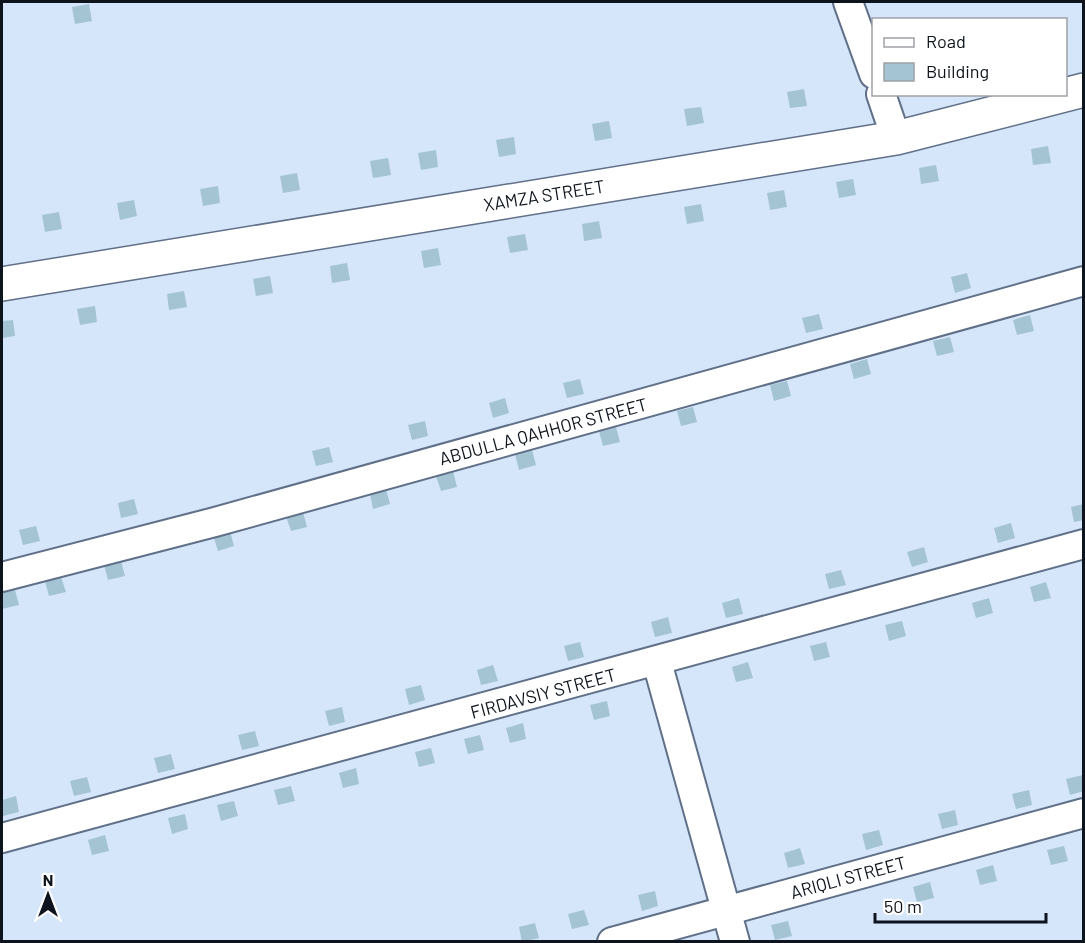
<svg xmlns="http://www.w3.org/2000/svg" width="1085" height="943" viewBox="0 0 1085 943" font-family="Barlow,sans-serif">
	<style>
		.building { fill: #a4c4d4 }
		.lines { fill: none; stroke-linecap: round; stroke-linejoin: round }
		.minor-casing { stroke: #5f7088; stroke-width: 32 }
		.major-casing { stroke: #5f7088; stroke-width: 36 }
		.minor { stroke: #fff; stroke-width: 28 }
		.major { stroke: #fff; stroke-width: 33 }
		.labels { text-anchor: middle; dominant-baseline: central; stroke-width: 4.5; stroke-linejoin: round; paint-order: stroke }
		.street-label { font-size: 18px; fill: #0d141d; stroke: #fff }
	</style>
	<rect width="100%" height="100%" fill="#d5e5fa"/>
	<g class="building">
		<polygon points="89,4 92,21 75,24 72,7"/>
		<polygon points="804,89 807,106 790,108 787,92"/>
		<polygon points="701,107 704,123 687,126 684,109"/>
		<polygon points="609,121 612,138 595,141 592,124"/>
		<polygon points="514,137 516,154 499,157 496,140"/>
		<polygon points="1048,146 1051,163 1033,165 1031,149"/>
		<polygon points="436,150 438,167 421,170 418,153"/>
		<polygon points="388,158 391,175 373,178 370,161"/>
		<polygon points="936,165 939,181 921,184 919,168"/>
		<polygon points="297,173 300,190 283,193 280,176"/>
		<polygon points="853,179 856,195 839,198 836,182"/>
		<polygon points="218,186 220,203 203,206 200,189"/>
		<polygon points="784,190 787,207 770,210 767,193"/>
		<polygon points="134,200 137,216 120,220 117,203"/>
		<polygon points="701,204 704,221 687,224 684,207"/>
		<polygon points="59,212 62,229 45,232 42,215"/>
		<polygon points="599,221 602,238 584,241 582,224"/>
		<polygon points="525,234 528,250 510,253 507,237"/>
		<polygon points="438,248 441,265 424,268 421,251"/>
		<polygon points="347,263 350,280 332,283 330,266"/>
		<polygon points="967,273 971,288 955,293 951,277"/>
		<polygon points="270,276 273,293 256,296 253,279"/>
		<polygon points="184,291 187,307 169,310 167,294"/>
		<polygon points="95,306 97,322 80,325 77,309"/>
		<polygon points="819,314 823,329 806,333 802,318"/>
		<polygon points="1030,315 1034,331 1017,335 1013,320"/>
		<polygon points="13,320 15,336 2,338 2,321"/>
		<polygon points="950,337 954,352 937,356 933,341"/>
		<polygon points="867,359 871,374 854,379 850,364"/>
		<polygon points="580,379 584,394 567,398 563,383"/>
		<polygon points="787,381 791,396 774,401 770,385"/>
		<polygon points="505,398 509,413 493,418 489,403"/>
		<polygon points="693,407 697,422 681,426 677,411"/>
		<polygon points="425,421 428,436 412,440 408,425"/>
		<polygon points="616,427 620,442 603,446 599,431"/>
		<polygon points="329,447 333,462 316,466 312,451"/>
		<polygon points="532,450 536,465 519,470 515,454"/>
		<polygon points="453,471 457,487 441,491 436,476"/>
		<polygon points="386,489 390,504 373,509 370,493"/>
		<polygon points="134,499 138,514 121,518 118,503"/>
		<polygon points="1084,504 1084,520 1074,522 1071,507"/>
		<polygon points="303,512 307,527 291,531 286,516"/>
		<polygon points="1011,523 1015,538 998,543 994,528"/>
		<polygon points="36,526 40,541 23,545 19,530"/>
		<polygon points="230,531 234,546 218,551 213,535"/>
		<polygon points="924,547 928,562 912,567 907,552"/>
		<polygon points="121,561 125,576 108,580 104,565"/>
		<polygon points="841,570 846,585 829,589 825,574"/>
		<polygon points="61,577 66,592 49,596 45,581"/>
		<polygon points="1046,582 1051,598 1034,602 1030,587"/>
		<polygon points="15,590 19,605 2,609 2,593"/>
		<polygon points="739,598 743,614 726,618 722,603"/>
		<polygon points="989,598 993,613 976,618 972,603"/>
		<polygon points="668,617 672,633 655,637 651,622"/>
		<polygon points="902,621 906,636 889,641 885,625"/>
		<polygon points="580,642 584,657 568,661 564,646"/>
		<polygon points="826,642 830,657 814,661 810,646"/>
		<polygon points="748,662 753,678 736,682 732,667"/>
		<polygon points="493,665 498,681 481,685 477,670"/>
		<polygon points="421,685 425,700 409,705 405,689"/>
		<polygon points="607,701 610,716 594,720 590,705"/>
		<polygon points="342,707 345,722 329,726 325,711"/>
		<polygon points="523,723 526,739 510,743 506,728"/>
		<polygon points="255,731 259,746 242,750 238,735"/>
		<polygon points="480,735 484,750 468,754 464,739"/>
		<polygon points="431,748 435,763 419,767 415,752"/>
		<polygon points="171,754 175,769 158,773 154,758"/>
		<polygon points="356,768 359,784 343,788 339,773"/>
		<polygon points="1083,775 1084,791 1070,795 1066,779"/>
		<polygon points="87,777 91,792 74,796 70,781"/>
		<polygon points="291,786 295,801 278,805 274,790"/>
		<polygon points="1029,790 1032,805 1016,809 1012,794"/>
		<polygon points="16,796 19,812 3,816 2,800"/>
		<polygon points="234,801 238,816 221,821 217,805"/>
		<polygon points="955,810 958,825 942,829 938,814"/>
		<polygon points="185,814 188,829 172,834 168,818"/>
		<polygon points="879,830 883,845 866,850 862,834"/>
		<polygon points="105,835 109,851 92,855 88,840"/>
		<polygon points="1064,846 1068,861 1051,865 1047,850"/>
		<polygon points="800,848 805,864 788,868 784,853"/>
		<polygon points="993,865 997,881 980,885 976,870"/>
		<polygon points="930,882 934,898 917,902 913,887"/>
		<polygon points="655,891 658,906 642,911 638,895"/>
		<polygon points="584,910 589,925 572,929 568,914"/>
		<polygon points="788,921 792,936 775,940 771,925"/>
		<polygon points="535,923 539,938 522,942 519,927"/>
	</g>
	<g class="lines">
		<defs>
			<g id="minor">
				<polyline points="848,2 874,74"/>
				<polyline points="881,94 896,138"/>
				<polyline points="2,577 215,522 1084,281"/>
				<polyline points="657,662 735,942"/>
				<polyline points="2,838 1084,544"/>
				<polyline points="612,942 1084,813"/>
			</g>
			<polyline id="major" points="2,284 896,138 1084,90"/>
		</defs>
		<use href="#minor" class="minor-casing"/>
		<use href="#major" class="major-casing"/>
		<use href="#minor" class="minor"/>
		<use href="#major" class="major"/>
	</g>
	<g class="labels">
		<g class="street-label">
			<text transform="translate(544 195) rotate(-9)">XAMZA STREET</text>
			<text transform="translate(543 431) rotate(-15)">ABDULLA QAHHOR STREET</text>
			<text transform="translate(543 693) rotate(-15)">FIRDAVSIY STREET</text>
			<text transform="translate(848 877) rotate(-15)">ARIQLI STREET</text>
		</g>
	</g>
	<rect width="1085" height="943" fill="none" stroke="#0d141d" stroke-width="6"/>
	<rect x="872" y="18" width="195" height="78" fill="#ffffff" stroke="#9ea1a5" stroke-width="1.5"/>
	<rect x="884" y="38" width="30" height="9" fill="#ffffff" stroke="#9ea1a5" stroke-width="1.5"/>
	<text x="926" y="48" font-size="18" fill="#0d141d">Road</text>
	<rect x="884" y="63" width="30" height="18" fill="#a4c4d4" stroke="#9ea1a5" stroke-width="1.5"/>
	<text x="926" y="78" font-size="18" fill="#0d141d">Building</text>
	<g transform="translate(48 895)" stroke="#ffffff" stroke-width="4.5" paint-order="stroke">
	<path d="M0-4.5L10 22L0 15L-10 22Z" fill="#0d141d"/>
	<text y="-9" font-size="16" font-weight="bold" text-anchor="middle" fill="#0d141d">N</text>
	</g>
	<path d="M875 913v9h171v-9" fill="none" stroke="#0d141d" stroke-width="3"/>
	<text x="884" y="913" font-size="18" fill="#0d141d" stroke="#ffffff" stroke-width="4.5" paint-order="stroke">50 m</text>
</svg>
